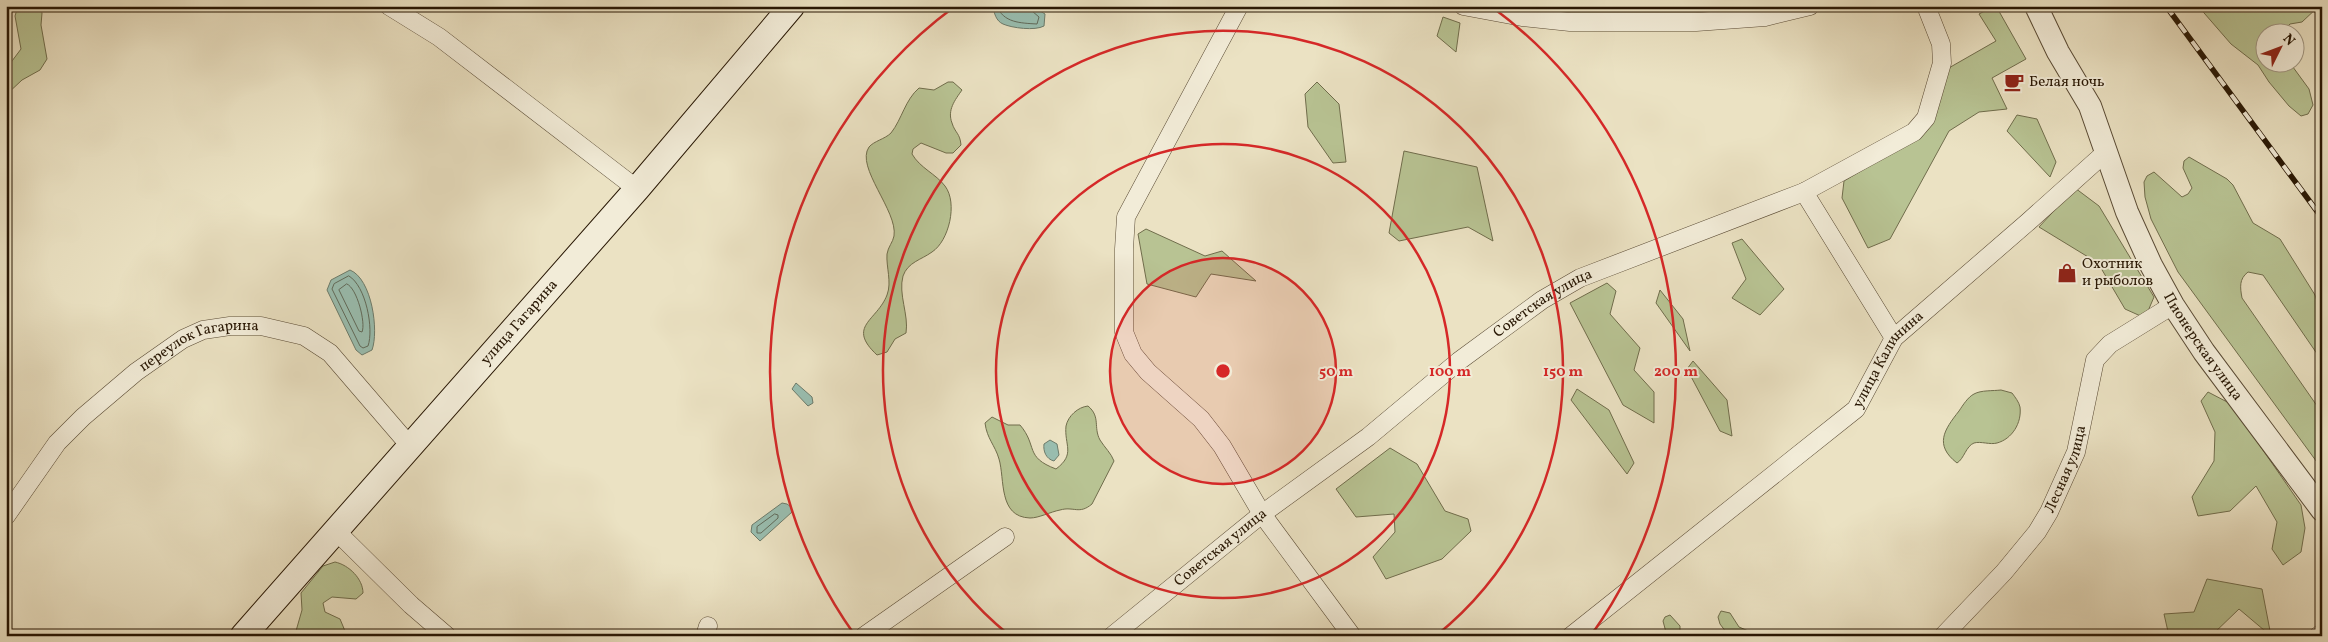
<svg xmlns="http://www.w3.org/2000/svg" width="2328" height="642" viewBox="0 0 2328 642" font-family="Vollkorn,serif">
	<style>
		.green { fill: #b8c393; stroke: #706d4c }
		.water { fill: #99beb0; stroke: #6c7b6b }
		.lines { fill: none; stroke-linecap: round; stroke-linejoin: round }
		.shore { stroke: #606a5a; stroke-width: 1 }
		.minor-casing { stroke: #594a34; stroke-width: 19 }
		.tertiary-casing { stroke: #594a34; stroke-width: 24 }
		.secondary-casing { stroke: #281704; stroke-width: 27 }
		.minor { stroke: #f2ecd8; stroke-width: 18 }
		.tertiary { stroke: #f2ecd8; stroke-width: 22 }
		.secondary { stroke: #f2ecd8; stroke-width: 25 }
		.rail-casing { stroke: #281704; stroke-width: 5.5 }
		.rail { stroke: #f2ecd8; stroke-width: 4; stroke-dasharray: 11; stroke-linecap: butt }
		.ring { fill: none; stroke: #d62828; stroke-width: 2.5 }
		.labels { text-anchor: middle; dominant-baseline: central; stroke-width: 4; stroke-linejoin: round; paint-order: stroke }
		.poi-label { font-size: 15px; fill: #281704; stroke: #f2ecd8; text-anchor: start }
		.street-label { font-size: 15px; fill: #281704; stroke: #f2ecd8 }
		.centre { fill: #d62828; stroke: #f2ecd8; stroke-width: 2.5 }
		.ring-label { font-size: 15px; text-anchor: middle; font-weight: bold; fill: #d62828; stroke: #f2ecd8; stroke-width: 4; stroke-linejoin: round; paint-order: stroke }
	</style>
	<rect width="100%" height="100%" fill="#ebe2c3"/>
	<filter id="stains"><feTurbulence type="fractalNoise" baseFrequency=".004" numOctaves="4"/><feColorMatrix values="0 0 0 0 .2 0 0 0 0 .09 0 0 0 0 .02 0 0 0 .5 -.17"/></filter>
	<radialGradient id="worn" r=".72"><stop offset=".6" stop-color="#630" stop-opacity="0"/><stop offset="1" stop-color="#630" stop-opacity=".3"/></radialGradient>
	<g class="green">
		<polygon points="18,6 40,6 42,13 41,25 47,59 40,70 22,80 6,95 6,69 21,49 15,16"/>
		<polygon points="1994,6 1996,6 2026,59 1992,78 2007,109 1979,112 1949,131 1890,239 1868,248 1842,198 1844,181 1925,133 1947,69 1996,41 1979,14"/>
		<polygon points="2198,6 2319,6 2302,22 2290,24 2282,32 2266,32 2266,62 2290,63 2309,89 2313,105 2308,114 2301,116 2289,106 2269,82 2258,65 2231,44"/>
		<polygon points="1443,17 1460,23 1456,52 1437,36"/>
		<path d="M948 82H953L962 90C955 100 947 110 952 123 955 133 960 133 961 145L953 153H946L921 143 913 149 912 154C920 168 936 174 945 186 958 203 949 241 932 252 921 260 908 262 903 276 898 294 909 315 906 333L895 339 887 352 877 355C846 326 877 321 887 295 892 282 886 267 887 254 888 247 893 242 894 236 898 211 855 167 869 147 874 141 885 139 891 133 902 119 905 100 919 88L934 90Z"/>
		<polygon points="1317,82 1339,104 1346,162 1333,163 1308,127 1305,94"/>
		<polygon points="2017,115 2037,119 2056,162 2050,177 2007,131"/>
		<polygon points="1404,151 1477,167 1493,241 1468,227 1399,241 1389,233"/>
		<path d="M2189 157 2227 179 2233 185 2253 223 2280 239 2315 295 2322 318V361L2263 275 2248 272C2239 279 2240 287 2242 298L2322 413V469L2178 272 2151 219 2145 197 2144 182 2147 176 2154 172 2182 197 2188 194 2192 188 2183 168 2184 161Z"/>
		<polygon points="2075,188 2099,206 2154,297 2145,318 2125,309 2098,263 2039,227"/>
		<polygon points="1146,229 1205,256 1222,251 1256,281 1211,274 1196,297 1147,284 1138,234"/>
		<polygon points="1742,239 1784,289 1760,315 1732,298 1746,279 1732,243"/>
		<polygon points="1607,283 1616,291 1610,314 1640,348 1634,370 1654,392 1654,423 1623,405 1570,303"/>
		<polygon points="1660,290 1683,319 1690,351 1656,303"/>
		<polygon points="1693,361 1727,400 1732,436 1720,431 1687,369"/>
		<polygon points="1577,389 1609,410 1634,463 1627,474 1571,400"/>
		<path d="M2001 390 2012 393C2015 397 2019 402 2020 407 2022 423 2012 439 1997 443 1990 445 1981 441 1974 443 1966 446 1964 459 1957 463 1934 445 1944 430 1959 411 1963 405 1968 397 1974 394 1981 390 1993 391 2001 390Z"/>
		<polygon points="2208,392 2231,404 2301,505 2305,528 2301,552 2283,565 2272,549 2277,522 2256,486 2230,511 2198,516 2192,497 2214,461 2215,432 2201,401"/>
		<path d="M1088 406C1101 417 1093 427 1100 440 1105 448 1111 453 1114 461L1092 504C1079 515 1074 506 1060 510 1050 512 1039 518 1030 518 998 517 1005 479 999 459 995 445 987 439 985 423L992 417 1008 425H1020C1038 446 1024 457 1056 469 1076 454 1064 445 1066 426 1068 416 1078 407 1088 406Z"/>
		<polygon points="1390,448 1417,464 1445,511 1468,519 1471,531 1442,559 1386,579 1373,557 1395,532 1394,514 1356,517 1336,489"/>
		<path d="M335 562C349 565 363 579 363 593L356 599 332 597 323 603 325 612 340 619 345 631 341 636H297L296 631 302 610 301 593 323 566Z"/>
		<polygon points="2207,579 2262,589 2271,636 2239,609 2211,636 2169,636 2164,614 2194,612"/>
		<polygon points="1721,611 1730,613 1739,627 1753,633 1754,636 1729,636 1720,624 1718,617"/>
		<polygon points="1670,615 1680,626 1680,636 1667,636 1663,621 1665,617"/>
	</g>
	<g class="water">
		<path d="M993 6C1011 6 1029 3 1045 14L1044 26C1035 31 1012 28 1003 24 996 21 994 13 993 6Z"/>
		<path d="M350 270C372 279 379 331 372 350L362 355 356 350 327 290 331 280Z"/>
		<polygon points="796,383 812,397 813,403 808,406 792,389"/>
		<path d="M1050 440 1057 444 1059 455 1054 461C1046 459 1043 451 1044 444Z"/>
		<polygon points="782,503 787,504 791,507 792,512 760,541 751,532 752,525"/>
	</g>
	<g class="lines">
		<g class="shore">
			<path d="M997 6C1003 23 1021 23 1037 24L1039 17 1032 11 1031 6"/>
			<path d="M349 276C366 286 374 329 368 346L363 348 360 346 332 289 334 284Z"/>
			<path d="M347 284C357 288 366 323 362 332L359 331 339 290Z"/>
			<polygon points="775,514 778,515 778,518 761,533 757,533 757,527"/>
		</g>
		<defs>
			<g id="minor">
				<polyline points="389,6 439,37 637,189"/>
				<polyline points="1239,6 1126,217 1124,249 1124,332 1133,354 1148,372 1201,419 1222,446 1262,514 1352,636"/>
				<polyline points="1463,6 1522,17 1570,22 1696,22 1765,17 1810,6"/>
				<polyline points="1804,192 1894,338"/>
				<path id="s1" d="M6 516 57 443 83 417 136 372 183 339 203 330 230 326H261L304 336 330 353 410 446"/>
				<polyline points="335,530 411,605 447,636"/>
				<polyline points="705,636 708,626"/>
				<polyline points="864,636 1005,537"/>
				<path id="s2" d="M1112 636 1262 514 1368 437 1459 361 1542 300 1580 278 1804 192 1914 132 1926 118 1942 63 1941 44 1926 6"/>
				<path id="s3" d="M1571 636 1856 409 1894 338 2028 222 2106 152"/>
				<path id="s4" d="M1943 636 2004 572 2037 532 2049 512 2076 452 2095 360 2110 344 2173 305"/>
				<polyline points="2318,636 2322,633"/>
			</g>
			<g id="tertiary">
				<path id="s5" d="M2036 6 2058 52 2090 106 2127 212 2151 265 2173 305 2204 352 2322 510"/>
			</g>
			<g id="secondary">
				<path id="s6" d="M243 636 637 189 792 6"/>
			</g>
		</defs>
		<use href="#minor" class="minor-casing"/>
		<use href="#tertiary" class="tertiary-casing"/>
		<use href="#secondary" class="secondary-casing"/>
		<use href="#minor" class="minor"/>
		<use href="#tertiary" class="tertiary"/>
		<use href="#secondary" class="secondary"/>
		<defs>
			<polyline id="rail" points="2166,6 2322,218"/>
		</defs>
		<use href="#rail" class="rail-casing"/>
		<use href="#rail" class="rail"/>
	</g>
	<circle cx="1223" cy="371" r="113" fill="#d62828" fill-opacity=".12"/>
	<g class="ring">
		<circle cx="1223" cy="371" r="113"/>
		<circle cx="1223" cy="371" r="227"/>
		<path d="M1009 635A340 340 0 1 1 1437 635"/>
		<path d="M854 634A453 453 0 0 1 954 7M1492 7A453 453 0 0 1 1592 634"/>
	</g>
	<defs>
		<symbol id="cafe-bare" viewBox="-9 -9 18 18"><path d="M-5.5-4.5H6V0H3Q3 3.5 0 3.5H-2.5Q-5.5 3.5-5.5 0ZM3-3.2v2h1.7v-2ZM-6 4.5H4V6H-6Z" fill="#8f2418" stroke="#f2ecd8" stroke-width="2.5" paint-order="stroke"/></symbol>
		<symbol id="shop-bare" viewBox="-9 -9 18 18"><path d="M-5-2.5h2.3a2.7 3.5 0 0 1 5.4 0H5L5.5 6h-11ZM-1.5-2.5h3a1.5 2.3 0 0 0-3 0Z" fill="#8f2418" stroke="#f2ecd8" stroke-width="2.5" paint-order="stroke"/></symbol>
	</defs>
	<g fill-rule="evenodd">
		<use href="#cafe-bare" x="2000" y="68" width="28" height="28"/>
		<use href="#shop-bare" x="2053" y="259" width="28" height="28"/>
	</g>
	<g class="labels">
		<g class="poi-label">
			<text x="2029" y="82">Белая ночь</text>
			<text x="2082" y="264">Охотник<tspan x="2082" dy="17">и рыболов</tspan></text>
		</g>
		<g class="street-label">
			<text stroke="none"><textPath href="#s2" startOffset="545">Советская улица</textPath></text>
			<text stroke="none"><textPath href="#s6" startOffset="418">улица Гагарина</textPath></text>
			<text stroke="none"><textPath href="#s5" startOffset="381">Пионерская улица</textPath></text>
			<text stroke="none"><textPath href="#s1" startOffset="266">переулок Гагарина</textPath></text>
			<text stroke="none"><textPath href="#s3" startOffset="424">улица Калинина</textPath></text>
			<text stroke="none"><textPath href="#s4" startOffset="210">Лесная улица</textPath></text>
			<text stroke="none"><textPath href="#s2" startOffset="140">Советская улица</textPath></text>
		</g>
	</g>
	<circle cx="1223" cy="371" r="8" class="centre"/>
	<g class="ring-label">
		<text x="1336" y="376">50 m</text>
		<text x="1450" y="376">100 m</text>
		<text x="1563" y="376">150 m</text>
		<text x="1676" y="376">200 m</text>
	</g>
	<rect width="2328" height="642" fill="none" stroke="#ebe2c3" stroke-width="25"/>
	<rect x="8" y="8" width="2313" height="627" fill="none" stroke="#281704" stroke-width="2.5"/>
	<rect x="12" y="12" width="2303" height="617" fill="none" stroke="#281704"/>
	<g transform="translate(2280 48) rotate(48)"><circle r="24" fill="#f2ecd8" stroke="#a19783"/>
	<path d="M0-4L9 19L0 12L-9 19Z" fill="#8f2418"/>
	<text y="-8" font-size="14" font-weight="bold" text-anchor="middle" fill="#281704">N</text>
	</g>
	<rect width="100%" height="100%" filter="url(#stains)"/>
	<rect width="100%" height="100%" fill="url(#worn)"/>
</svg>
